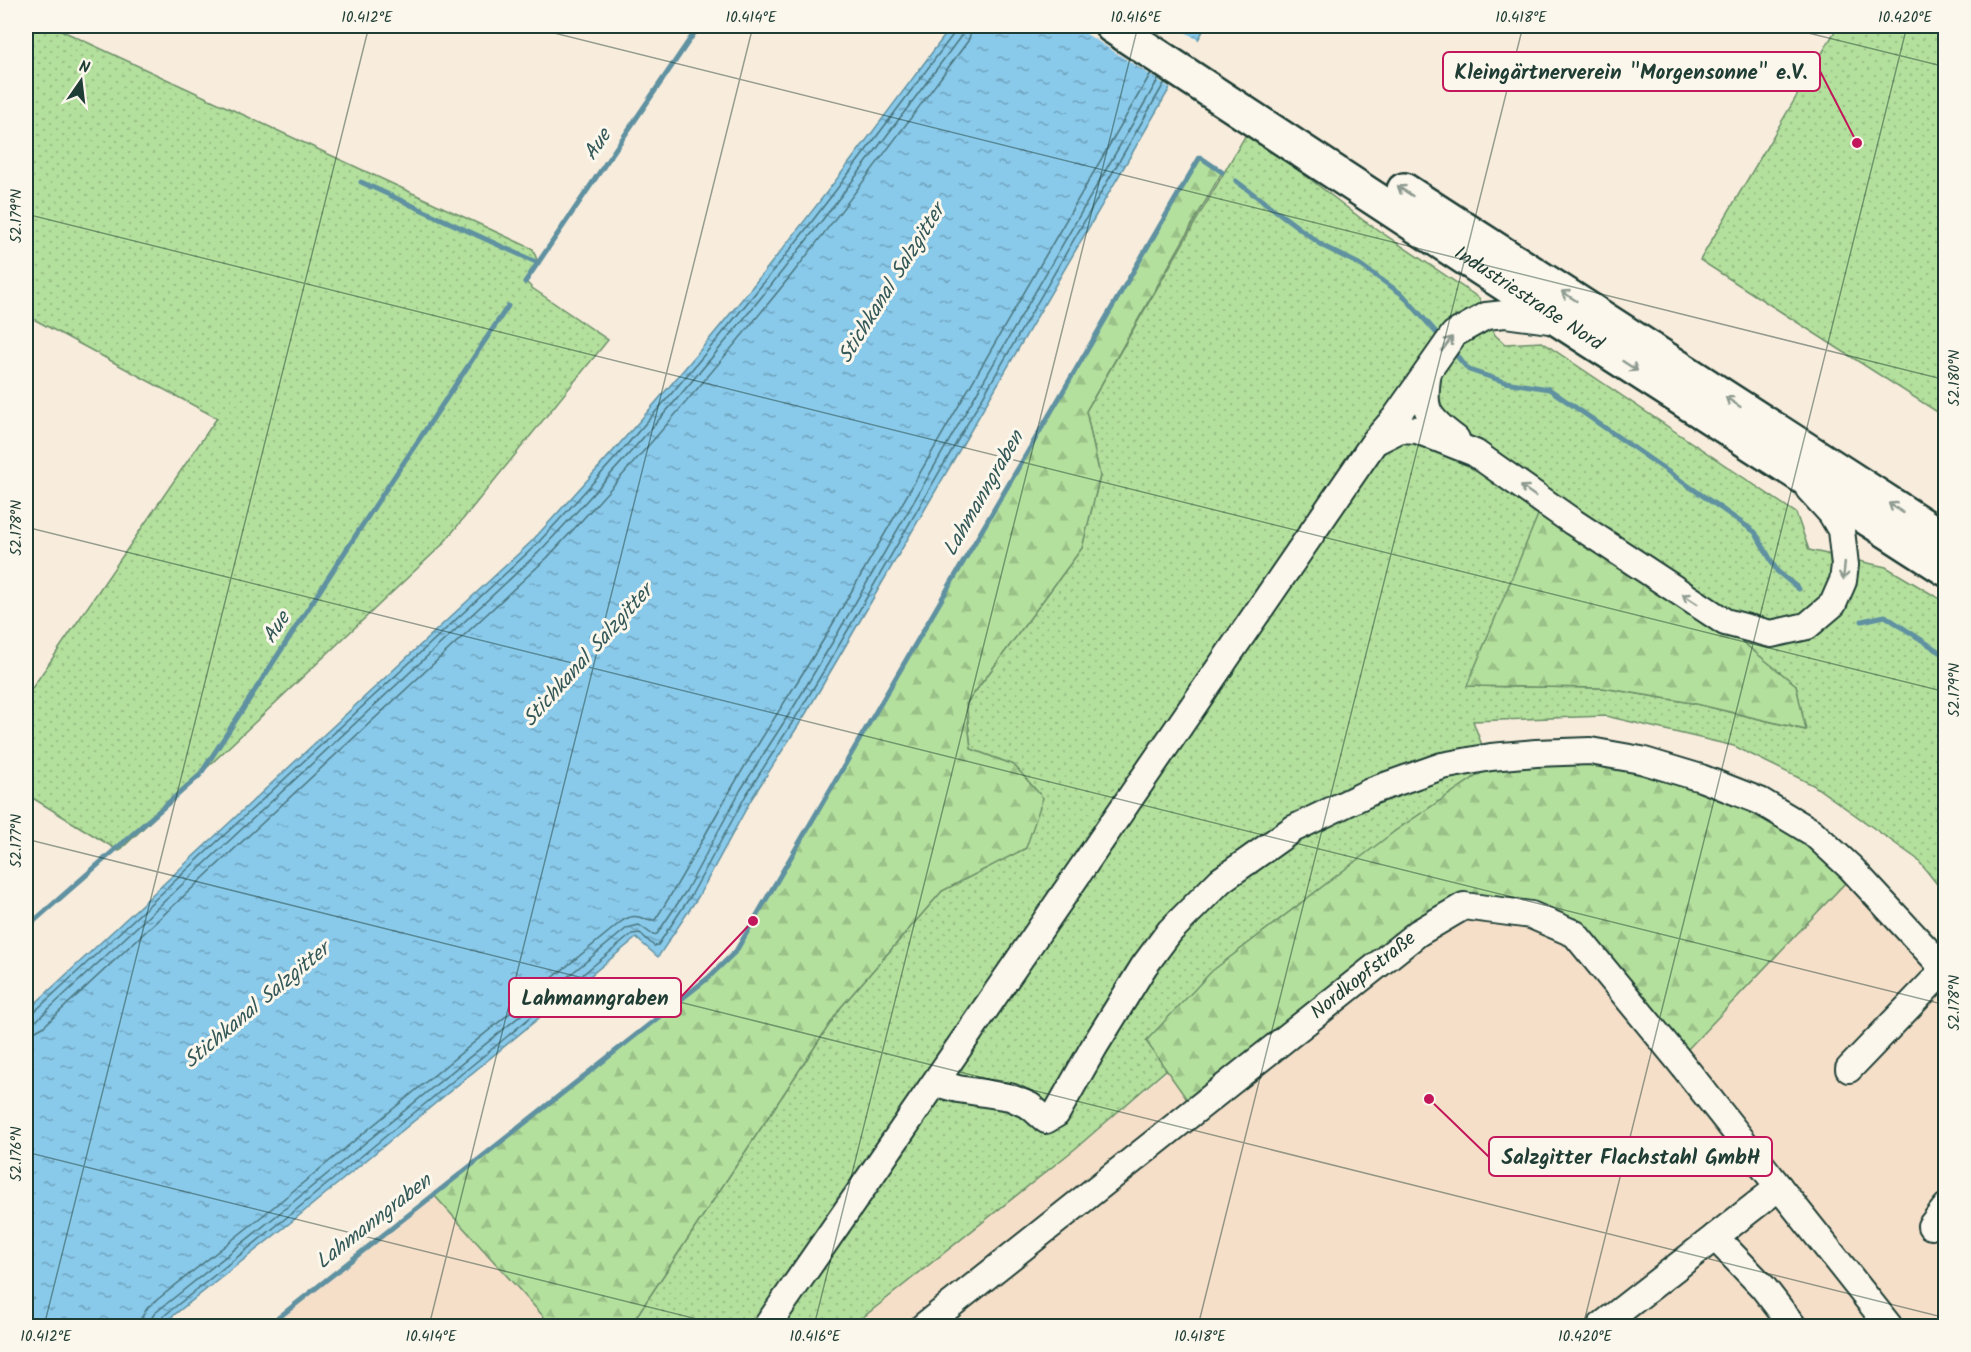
<svg xmlns="http://www.w3.org/2000/svg" width="1971" height="1352" viewBox="0 0 1971 1352" font-family="Kalam,sans-serif">
	<style>
		.built { fill: #f5dfc9 }
		.grass { fill: url(#grass-dots); stroke: #6a8e68; stroke-width: 1.5; fill-rule: evenodd }
		.forest { fill: url(#forest-firs); stroke: #6a8e68; stroke-width: 1.5 }
		.water { fill: url(#water-ripples); stroke: #5f91a1; stroke-width: 1.5 }
		.pier { fill: #f8ecdc }
		.lines { fill: none; stroke-linecap: round; stroke-linejoin: round }
		.shore { stroke: #49757d; stroke-width: 1.5 }
		.stream { stroke: #5f91a1; stroke-width: 5 }
		.minor-casing { stroke: #1f3d34; stroke-width: 30 }
		.highway-casing { stroke: #1f3d34; stroke-width: 38 }
		.minor { stroke: #fbf7ec; stroke-width: 26 }
		.highway { stroke: #fbf7ec; stroke-width: 33 }
		.oneway { stroke: #8d9a90 }
		.ticks { fill: none; stroke: #1f3d34; stroke-width: 1.5; stroke-opacity: 0.45 }
		.labels { text-anchor: middle; dominant-baseline: central; stroke-width: 6; stroke-linejoin: round; paint-order: stroke }
		.street-label { font-size: 20px; fill: #1f3d34; stroke: #fbf7ec }
		.water-label { font-size: 21px; font-style: italic; fill: #345958; stroke: #fbf7ec }
		.leader { fill: none; stroke: #c2185b; stroke-width: 2 }
		.callout-dot { fill: #c2185b; stroke: #fbf7ec; stroke-width: 2 }
		.callout { fill: #fbf7ec; stroke: #c2185b; stroke-width: 2 }
		.callout-label { font-size: 21px; text-anchor: middle; font-weight: bold; fill: #1f3d34 }
		.neatline { fill: none; stroke: #1f3d34; stroke-width: 2 }
		.ticks-label { font-size: 15px; text-anchor: middle; fill: #1f3d34 }
	</style>
	<defs>
		<pattern id="grass-dots" width="8" height="8" patternUnits="userSpaceOnUse" patternTransform="scale(1.5)"><rect width="8" height="8" fill="#b4e09d"/><path d="M2 2h.1M6 6h.1" fill="none" stroke="#9ac188" stroke-width="1.8" stroke-linecap="round"/></pattern>
		<pattern id="forest-firs" width="22" height="20" patternUnits="userSpaceOnUse" patternTransform="scale(1.5)"><rect width="22" height="20" fill="#b4e09d"/><path d="M5 1l3.5 6h-7zM16 11l3.5 6h-7z" fill="#9ac188"/></pattern>
		<pattern id="water-ripples" width="26" height="14" patternUnits="userSpaceOnUse" patternTransform="scale(1.5)"><rect width="26" height="14" fill="#89c9ea"/><path d="M2 4q2-2 4 0t4 0M15 11q2-2 4 0t4 0" fill="none" stroke="#6fa4be"/></pattern>
	</defs>
	<rect width="100%" height="100%" fill="#f8ecdc"/>
	<filter id="ink" filterUnits="userSpaceOnUse"><feTurbulence type="fractalNoise" baseFrequency=".0167" numOctaves="2"/><feDisplacementMap in="SourceGraphic" scale="12" xChannelSelector="R" yChannelSelector="G"/><feConvolveMatrix kernelMatrix="1 2 1 2 8 2 1 2 1" color-interpolation-filters="sRGB"/></filter>
	<g filter="url(#ink)">
		<g class="built">
			<polygon points="1436,845 1847,881 1945,973 1946,1322 1943,1326 852,1326 1076,1148"/>
			<polygon points="434,1195 552,1326 268,1326"/>
		</g>
		<g class="grass">
			<polygon points="26,26 52,26 533,249 538,263 526,282 532,288 608,340 442,545 119,851 26,794 26,697 217,418 26,315 26,182 30,166 26,164"/>
			<polygon points="1838,26 1945,26 1945,417 1700,260"/>
			<path d="M1248 131 1363 220 1479 298 1495 335 1505 344 1542 342 1796 513 1809 550 1886 567 1945 602V894L1917 859 1813 785 1734 746 1606 716 1473 721 1490 767 1395 831 1147 1040 1167 1069 1076 1148 852 1326H630L841 1007 942 891 1026 848 1014 765 971 749 966 704 1082 548 1100 476 1086 411ZM1796 685 1805 730 1692 703 1603 688 1468 686Z"/>
		</g>
		<g class="forest">
			<polygon points="1200,157 1222,172 1086,411 1100,476 1082,548 966,704 971,749 1014,765 1043,798 1026,848 942,891 841,1007 630,1326 552,1326 434,1195 708,978 736,951"/>
			<polygon points="1543,503 1721,625 1796,685 1806,730 1692,703 1603,688 1467,686"/>
			<polygon points="1587,761 1649,772 1710,791 1785,827 1847,881 1687,1050 1575,934 1464,906 1195,1111 1146,1041 1212,971 1395,831 1490,767"/>
		</g>
		<path class="water" d="M952 26H1206L843 650 805 715 752 798 698 897 658 957 636 938 290 1223 160 1326H26V1012L531 542C616 450 698 356 776 257 837 181 894 103 952 26Z"/>
		<polygon class="pier" points="1074,26 1175,26 1200,41 1172,89"/>
		<g class="lines">
			<g class="shore">
				<path d="M26 1016 32 1014 535 546C621 454 703 359 782 260 841 185 898 108 955 32L956 26"/>
				<path d="M26 1024 37 1020 540 551C627 459 709 364 787 265 847 190 904 113 961 36L964 26"/>
				<path d="M26 1033 34 1032 43 1027 547 558C633 466 714 371 793 273 853 197 910 119 968 41L973 26"/>
				<path d="M140 1326 142 1317 148 1307 276 1205 622 921C638 911 642 921 655 920 684 877 706 831 733 786 762 736 794 688 824 639L1151 73"/>
				<polyline points="149,1326 150,1320 155,1313 281,1212 627,928 639,925 653,935 657,934 686,891 740,791 793,708 832,643 1159,78"/>
				<polyline points="157,1326 160,1319 286,1218 632,934 640,933 654,946 658,945 692,894 746,795 799,712 838,647 1165,82"/>
			</g>
			<g class="stream">
				<polyline points="1236,181 1323,246 1359,264 1403,295 1441,338"/>
				<polyline points="361,182 538,263"/>
				<polyline points="525,282 699,26"/>
				<polyline points="1456,355 1469,370 1505,382 1549,389 1755,532 1777,571 1799,589"/>
				<polyline points="1862,621 1885,616 1946,656"/>
				<polyline points="26,928 200,775 380,498 508,306"/>
				<polyline points="268,1326 708,978 736,951 1200,157 1222,172"/>
			</g>
			<defs>
				<g id="minor">
					<path d="M1428 372C1422 409 1425 416 1456 439"/>
					<polyline points="1378,440 1400,429 1417,430 1475,453 1573,522 1725,622 1771,634 1807,626 1833,604 1843,581 1845,565 1841,530 1831,513 1809,489"/>
					<polyline points="936,1083 958,1089 1010,1097 1030,1106 1046,1120 1056,1114 1094,1047 1144,966 1170,931 1221,880 1293,829 1374,790 1442,766 1491,757 1536,753 1590,751 1641,760 1701,778 1760,801 1812,832 1851,868 1939,963 1939,975 1849,1069"/>
					<polyline points="1931,1226 1946,1207"/>
					<polyline points="1715,1237 1763,1287 1793,1326"/>
					<path d="M767 1326C971 1032 1172 736 1375 441L1395 418 1454 334 1486 316 1505 314 1557 321"/>
					<path id="s1" d="M924 1326 1418 933 1464 906 1531 915 1575 934 1677 1058 1889 1326"/>
					<polyline points="1601,1326 1779,1187"/>
				</g>
				<g id="highway">
					<path id="s2" d="M1112 26 1561 321 1946 569"/>
					<polyline points="1404,190 1946,540"/>
				</g>
			</defs>
			<use href="#minor" class="minor-casing"/>
			<use href="#highway" class="highway-casing"/>
			<use href="#minor" class="minor"/>
			<use href="#highway" class="highway"/>
		</g>
		<defs><path id="oneway-shaft" d="M-6 0H5M1.5-3L5.5 0L1.5 3" fill="none" stroke-width="1.6" stroke-linecap="round" stroke-linejoin="round" transform="scale(1.5)"/></defs>
		<g class="oneway">
			<use href="#oneway-shaft" transform="translate(1405 191) rotate(-147)"/>
			<use href="#oneway-shaft" transform="translate(1569 296) rotate(-147)"/>
			<use href="#oneway-shaft" transform="translate(1447 344) rotate(-53)"/>
			<use href="#oneway-shaft" transform="translate(1630 366) rotate(33)"/>
			<use href="#oneway-shaft" transform="translate(1733 402) rotate(-147)"/>
			<use href="#oneway-shaft" transform="translate(1528 491) rotate(-145)"/>
			<use href="#oneway-shaft" transform="translate(1896 508) rotate(-147)"/>
			<use href="#oneway-shaft" transform="translate(1844 571) rotate(96)"/>
			<use href="#oneway-shaft" transform="translate(1690 599) rotate(-147)"/>
		</g>
	</g>
	<path class="ticks" d="M526 26 1946 380M1780 26 1946 67M26 214 1946 692M26 527 1946 1005M26 839 1946 1318M26 1152 725 1326M44 1326 369 26M429 1326 753 26M814 1326 1138 26M1198 1326 1523 26M1583 1326 1907 26"/>
	<g class="labels">
		<g class="street-label">
			<text stroke="none"><textPath href="#s2" startOffset="498">Industriestraße Nord</textPath></text>
			<text stroke="none"><textPath href="#s1" startOffset="562">Nordkopfstraße</textPath></text>
		</g>
		<g class="water-label">
			<text transform="translate(598 145) rotate(-56)">Aue</text>
			<text transform="translate(892 284) rotate(-58)">Stichkanal Salzgitter</text>
			<text transform="translate(984 494) rotate(-60)">Lahmanngraben</text>
			<text transform="translate(277 628) rotate(-57)">Aue</text>
			<text transform="translate(588 656) rotate(-48)">Stichkanal Salzgitter</text>
			<text transform="translate(257 1006) rotate(-40)">Stichkanal Salzgitter</text>
			<text transform="translate(374 1222) rotate(-38)">Lahmanngraben</text>
		</g>
	</g>
	<path class="leader" d="M1857 143L1820 71M753 921L681 997M1429 1099L1489 1157"/>
	<g class="callout-dot">
		<circle cx="1857" cy="143" r="6"/>
		<circle cx="753" cy="921" r="6"/>
		<circle cx="1429" cy="1099" r="6"/>
	</g>
	<g class="callout">
		<rect x="1443" y="52" width="377" height="39" rx="6"/>
		<rect x="509" y="978" width="172" height="39" rx="6"/>
		<rect x="1489" y="1137" width="283" height="39" rx="6"/>
	</g>
	<g class="callout-label">
		<text x="1631" y="79">Kleingärtnerverein "Morgensonne" e.V.</text>
		<text x="595" y="1005">Lahmanngraben</text>
		<text x="1631" y="1164">Salzgitter Flachstahl GmbH</text>
	</g>
	<rect width="1971" height="1352" fill="none" stroke="#fbf7ec" stroke-width="66"/>
	<g transform="translate(81 81) rotate(14)" stroke="#fbf7ec" stroke-width="4.5" paint-order="stroke">
	<path d="M0-4.5L10 22L0 15L-10 22Z" fill="#1f3d34"/>
	<text y="-9" font-size="16" font-weight="bold" text-anchor="middle" fill="#1f3d34">N</text>
	</g>
	<rect x="33" y="33" width="1905" height="1286" class="neatline"/>
	<g class="ticks-label">
		<text x="367" y="22">10.412°E</text>
		<text x="751" y="22">10.414°E</text>
		<text x="1136" y="22">10.416°E</text>
		<text x="1521" y="22">10.418°E</text>
		<text x="1905" y="22">10.420°E</text>
		<text transform="translate(16 216) rotate(-90)" y="5">52.179°N</text>
		<text transform="translate(1954 378) rotate(-90)" y="5">52.180°N</text>
		<text transform="translate(16 528) rotate(-90)" y="5">52.178°N</text>
		<text transform="translate(1954 690) rotate(-90)" y="5">52.179°N</text>
		<text transform="translate(16 841) rotate(-90)" y="5">52.177°N</text>
		<text transform="translate(1954 1003) rotate(-90)" y="5">52.178°N</text>
		<text transform="translate(16 1154) rotate(-90)" y="5">52.176°N</text>
		<text x="46" y="1341">10.412°E</text>
		<text x="431" y="1341">10.414°E</text>
		<text x="815" y="1341">10.416°E</text>
		<text x="1200" y="1341">10.418°E</text>
		<text x="1585" y="1341">10.420°E</text>
	</g>
</svg>
